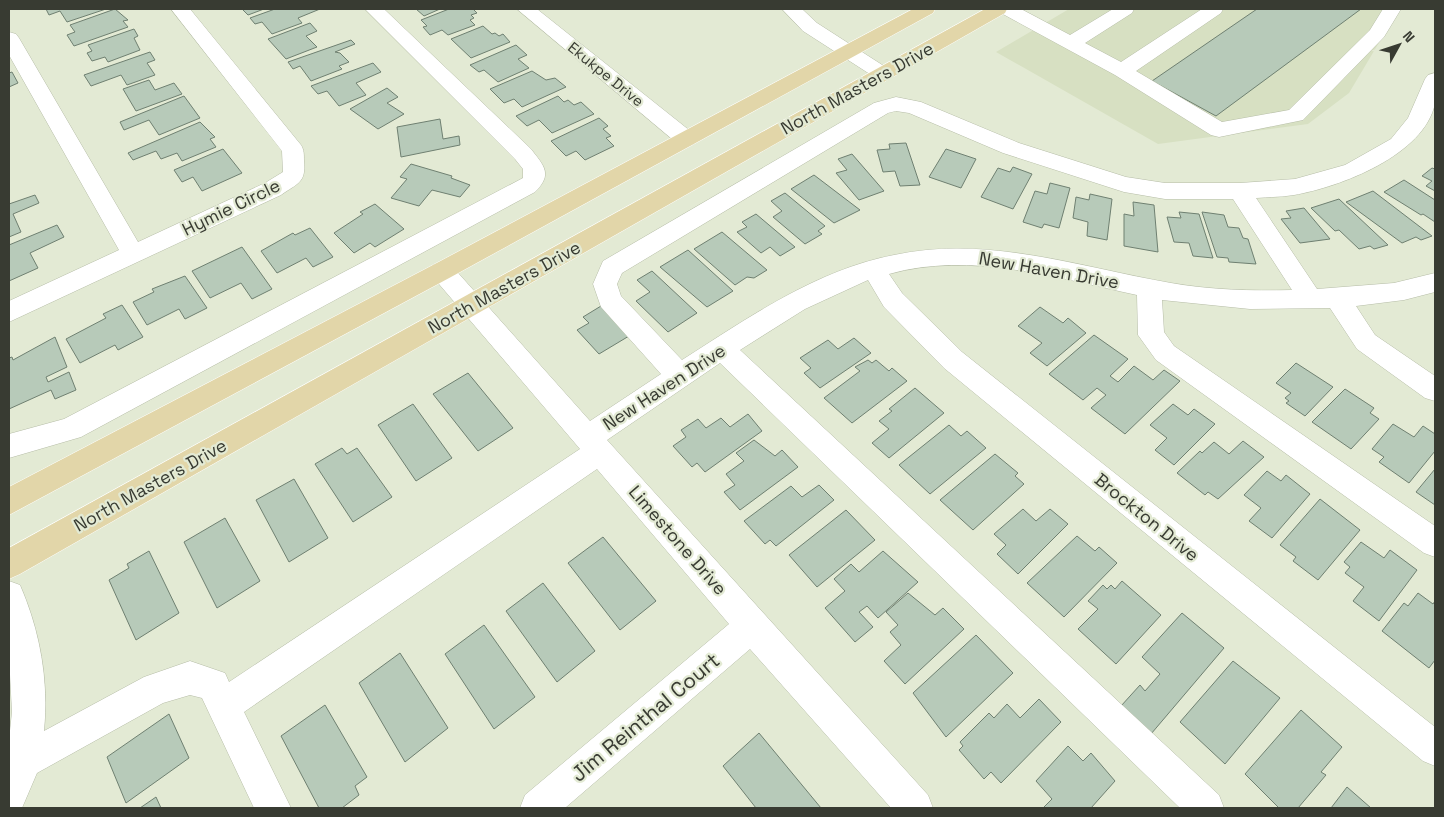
<svg xmlns="http://www.w3.org/2000/svg" width="1444" height="817" viewBox="0 0 1444 817" font-family="'Space Grotesk',sans-serif">
	<style>
		.built { fill: #d7e0c2 }
		.building { fill: #b7cab9; stroke: #6f8071 }
		.lines { fill: none; stroke-linecap: round; stroke-linejoin: round }
		.minor-casing { stroke: #b6bda7; stroke-width: 1 }
		.major-casing { stroke: #fff; stroke-width: 1 }
		.minor { fill: #fff; fill-rule: evenodd }
		.major { fill: #e2d6a9; fill-rule: evenodd }
		.labels { text-anchor: middle; dominant-baseline: central; stroke-width: 4.5; stroke-linejoin: round; paint-order: stroke }
		.far-street-label { font-size: 15px; fill: #383b32; stroke: #e3ead4 }
		.street-label { font-size: 18px; fill: #383b32; stroke: #e3ead4 }
		.near-street-label { font-size: 21px; fill: #383b32; stroke: #e3ead4 }
	</style>
	<rect width="100%" height="100%" fill="#e3ead4"/>
	<polygon class="built" points="1069,9 1399,9 1349,93 1308,124 1158,144 996,52"/>
	<g class="building">
		<polygon points="46,9 106,9 67,22 60,11 49,15"/>
		<polygon points="115,9 128,20 123,21 128,27 74,46 67,35 75,32 70,25"/>
		<polygon points="242,9 264,9 248,15"/>
		<polygon points="275,9 320,9 298,18 302,23 272,34 262,22 255,24 250,18"/>
		<polygon points="416,9 440,9 424,16"/>
		<polygon points="449,9 473,9 477,13 471,15 474,18 470,20 475,25 448,35 442,30 430,35 423,27 427,26 421,20"/>
		<polygon points="1257,9 1361,9 1216,116 1152,81"/>
		<polygon points="310,23 317,31 306,36 317,47 286,59 268,39"/>
		<polygon points="483,26 492,34 495,33 499,36 503,34 510,42 471,58 451,39"/>
		<polygon points="134,29 138,36 134,38 140,50 108,62 105,57 92,61 87,53 92,51 88,45"/>
		<polygon points="351,40 355,44 335,52 340,53 349,62 339,66 342,69 311,81 300,66 293,69 288,62"/>
		<polygon points="516,45 527,55 518,59 529,68 498,82 484,70 479,72 470,65"/>
		<polygon points="150,52 155,60 147,63 155,75 127,85 121,75 91,86 84,75"/>
		<polygon points="373,63 381,72 356,83 366,95 339,106 327,91 318,94 311,86"/>
		<polygon points="532,71 546,80 555,78 566,87 522,107 514,99 504,103 490,89"/>
		<polygon points="12,72 18,83 9,87 9,73"/>
		<polygon points="149,80 155,90 174,83 182,94 136,111 123,89"/>
		<polygon points="387,88 398,97 387,103 404,114 378,129 350,109"/>
		<polygon points="184,96 200,118 159,135 149,120 124,130 120,122"/>
		<polygon points="558,96 564,102 568,100 574,105 581,102 594,114 552,133 539,120 527,126 516,116"/>
		<polygon points="599,118 608,126 603,129 611,136 606,138 614,146 585,160 576,151 566,156 551,141"/>
		<polygon points="440,119 443,139 459,136 460,145 401,157 397,127"/>
		<polygon points="200,122 215,137 210,139 216,147 182,161 177,153 161,159 156,151 133,160 128,153"/>
		<polygon points="906,143 920,185 900,186 895,171 883,172 877,150 890,149 889,144"/>
		<polygon points="223,149 242,173 202,191 193,177 182,182 174,170"/>
		<polygon points="946,149 976,159 961,188 929,177"/>
		<polygon points="852,154 884,191 859,200 836,173 847,170 838,159"/>
		<polygon points="411,164 452,176 451,178 470,185 460,197 432,190 419,206 391,198 407,179 400,177"/>
		<polygon points="1013,167 1032,174 1013,209 981,197 998,168 1010,172"/>
		<polygon points="1432,168 1435,169 1435,191 1426,186 1432,181 1422,176"/>
		<polygon points="814,175 860,210 834,223 791,189"/>
		<polygon points="1404,180 1435,200 1435,222 1423,214 1421,215 1384,192"/>
		<polygon points="1050,183 1070,188 1059,228 1044,224 1042,228 1023,222 1035,191 1047,194"/>
		<polygon points="1373,191 1432,236 1421,240 1416,237 1402,243 1346,202"/>
		<polygon points="785,193 825,226 818,231 822,234 805,244 773,217 782,211 771,201"/>
		<polygon points="1090,194 1112,199 1107,240 1087,236 1088,222 1073,218 1076,197 1089,200"/>
		<polygon points="35,195 39,203 13,214 21,232 9,237 9,204"/>
		<polygon points="1339,199 1388,245 1374,249 1370,246 1359,249 1339,230 1335,231 1311,208"/>
		<polygon points="1133,202 1154,205 1158,252 1124,246 1124,214 1134,216"/>
		<polygon points="375,204 404,229 375,247 370,243 354,253 334,233 363,214 360,212"/>
		<polygon points="1304,208 1330,239 1300,243 1281,219 1291,218 1286,211"/>
		<polygon points="1179,212 1199,214 1213,258 1193,256 1189,243 1174,242 1167,217 1181,218"/>
		<polygon points="1202,212 1224,215 1228,227 1239,228 1243,238 1248,239 1256,264 1229,262 1228,258 1217,257"/>
		<polygon points="756,214 795,247 780,256 770,247 761,253 737,232 747,227 742,222"/>
		<polygon points="57,225 64,237 30,253 38,268 9,281 9,245"/>
		<polygon points="310,228 333,257 313,267 306,258 277,273 261,251 293,233 295,235"/>
		<polygon points="722,232 767,270 754,278 747,277 735,285 694,249"/>
		<polygon points="242,247 272,289 252,299 241,283 210,298 192,271"/>
		<polygon points="688,250 733,291 707,307 660,267"/>
		<polygon points="652,271 697,313 668,332 636,301 650,292 637,280"/>
		<polygon points="185,276 207,308 185,319 179,309 147,325 133,302 154,292 152,289"/>
		<polygon points="122,305 143,337 118,350 115,345 80,363 66,339 106,318 103,314"/>
		<polygon points="601,306 629,336 599,354 577,330 589,323 583,317"/>
		<polygon points="1040,307 1063,323 1068,318 1086,333 1047,366 1030,353 1042,343 1018,326"/>
		<polygon points="1094,335 1128,359 1110,376 1118,382 1134,366 1153,380 1164,370 1180,381 1125,434 1091,408 1106,395 1097,388 1083,400 1049,374"/>
		<polygon points="55,337 67,367 46,377 48,382 69,372 76,390 55,399 51,390 9,409 9,358 12,357 13,360"/>
		<polygon points="854,338 871,353 820,388 804,373 811,368 800,358 828,340 838,349"/>
		<polygon points="868,360 872,363 876,360 889,371 892,368 907,381 852,423 824,398 860,371 855,367"/>
		<polygon points="1296,363 1333,387 1305,416 1286,403 1289,401 1285,398 1291,393 1276,383"/>
		<polygon points="468,373 513,428 478,451 433,394"/>
		<polygon points="915,388 944,413 889,458 872,443 889,429 879,421 892,411 889,409"/>
		<polygon points="1345,389 1374,408 1370,413 1379,419 1351,449 1312,422"/>
		<polygon points="413,404 452,458 416,481 378,425"/>
		<polygon points="1173,404 1188,415 1194,409 1215,424 1174,465 1155,450 1167,438 1150,425"/>
		<polygon points="748,414 762,431 705,472 697,463 692,467 673,446 686,437 681,430 698,419 706,428 721,418 730,427"/>
		<polygon points="1393,424 1414,437 1423,426 1435,434 1435,451 1409,483 1379,462 1384,457 1372,449"/>
		<polygon points="949,425 961,436 967,431 986,448 930,494 899,465"/>
		<polygon points="754,440 775,456 782,450 798,467 740,510 724,492 735,485 726,474 744,461 736,453"/>
		<polygon points="1243,441 1264,457 1218,499 1208,492 1205,495 1177,473 1200,451 1202,453 1214,442 1229,454"/>
		<polygon points="342,448 347,454 357,448 392,497 353,522 315,464"/>
		<polygon points="995,454 1018,473 1015,476 1024,484 973,530 940,500"/>
		<polygon points="1435,469 1435,505 1416,492"/>
		<polygon points="1267,471 1281,481 1286,475 1310,494 1272,538 1249,521 1261,508 1244,495"/>
		<polygon points="294,479 328,538 289,562 256,500"/>
		<polygon points="819,485 834,500 776,546 770,540 765,544 744,521 791,486 802,497"/>
		<polygon points="1320,499 1360,530 1318,580 1293,561 1296,557 1280,545"/>
		<polygon points="1023,509 1036,521 1050,509 1068,524 1018,574 997,554 1006,545 994,534"/>
		<polygon points="846,510 875,540 817,587 789,555"/>
		<polygon points="225,518 260,581 217,608 184,542"/>
		<polygon points="1077,536 1095,551 1099,547 1117,563 1064,617 1027,583"/>
		<polygon points="603,537 656,601 620,630 568,563"/>
		<polygon points="1361,542 1384,558 1390,550 1417,570 1379,621 1353,601 1364,587 1345,573 1350,567 1344,562"/>
		<polygon points="149,551 179,613 136,640 109,580 129,568 127,564"/>
		<polygon points="883,551 918,582 878,618 867,606 859,612 873,627 855,642 825,608 845,591 834,579 851,564 859,572"/>
		<polygon points="1122,581 1161,615 1116,664 1078,629 1098,609 1088,601 1103,585 1107,589 1111,585 1115,589"/>
		<polygon points="543,583 595,651 557,682 506,611"/>
		<polygon points="908,593 935,615 943,608 964,629 905,684 884,661 901,645 890,632 898,625 886,612"/>
		<polygon points="1418,593 1433,604 1435,601 1435,660 1429,668 1382,631 1404,603 1408,606"/>
		<polygon points="1182,613 1224,648 1151,734 1121,706 1140,685 1145,691 1160,674 1142,657"/>
		<polygon points="484,625 535,697 494,729 445,654"/>
		<polygon points="976,635 1013,673 946,737 913,693"/>
		<polygon points="400,653 448,728 405,762 359,683"/>
		<polygon points="1233,661 1280,698 1225,764 1180,722"/>
		<polygon points="1039,699 1061,722 1001,783 991,772 984,779 959,750 963,746 960,742 989,713 994,718 1007,704 1020,718"/>
		<polygon points="325,705 367,777 355,786 359,795 342,808 319,808 281,736"/>
		<polygon points="1301,710 1342,747 1321,772 1326,775 1298,808 1279,808 1245,774"/>
		<polygon points="169,714 189,758 126,803 107,757"/>
		<polygon points="759,733 821,808 756,808 723,766"/>
		<polygon points="1068,746 1083,761 1091,753 1115,781 1091,808 1043,808 1052,799 1036,781"/>
		<polygon points="1347,787 1371,808 1331,808"/>
		<polygon points="156,797 161,808 140,808"/>
	</g>
	<g class="lines">
		<defs>
			<g id="minor">
				<path d="M171 9H190L301 145C304 150 304 154 304 161 306 183 298 183 281 195L9 322V301L119 250 9 55V32L16 34 19 38 138 242 265 183 283 172 282 151Z"/>
				<path d="M365 9H384L531 149C544 166 553 174 535 192L81 437 9 458V434L64 419 523 178V169L515 159Z"/>
				<polygon points="517,9 537,9 694,134 697,139 694,144 686,146 678,144"/>
				<polygon points="782,9 802,9 817,23 890,70 893,74 890,78 883,80 876,78 803,31"/>
				<polygon points="999,9 1021,9 1070,35 1113,9 1134,9 1132,13 1085,43 1121,62 1202,9 1223,9 1221,13 1136,71 1222,122 1289,110 1370,30 1383,9 1401,9 1384,37 1303,120 1219,137 1211,135 1115,75 1001,13"/>
				<path d="M1435 73C1436 82 1437 94 1435 103 1425 155 1340 187 1294 195 1282 197 1269 197 1256 198L1317 289 1394 283 1435 273V292L1404 300 1356 306 1375 335 1435 376V401L1425 398 1357 349 1330 308 1250 309 1162 300 1164 332 1174 346 1435 526V557L1424 553 1156 360 1138 335 1137 295C1057 278 971 251 889 274L902 293 962 352 1435 727V766L1423 761 944 368 884 307 868 280 805 309 740 350 1219 795 1224 808H1180L720 363 607 440 928 795 933 808H891L750 649 565 808H520L525 795 729 624 597 469 244 712 291 808H254L202 698 190 695 163 703 37 773 22 808H9V740L12 712 9 656V581L20 585C40 631 49 681 44 731L144 677 190 661 225 673 229 682 580 449 433 277 430 271 433 265 442 262 451 265 590 421 661 374 601 307 593 284 603 261 874 103 896 97 921 102 1019 143 1126 177 1165 183H1240L1295 179 1345 165 1391 139 1408 118 1425 79 1428 75ZM896 111 909 113 1003 153 1124 192 1165 199H1233L1292 290C1251 291 1211 290 1171 283 1079 267 988 235 894 255 816 270 748 318 682 360L621 296 617 284 622 273 888 113Z"/>
			</g>
			<g id="major">
				<polygon points="913,9 935,9 933,13 451,277 9,515 9,487 433,265"/>
				<polygon points="985,9 1007,9 1005,13 20,574 9,579 9,548"/>
			</g>
		</defs>
		<use href="#minor" class="minor-casing"/>
		<use href="#major" class="major-casing"/>
		<use href="#minor" class="minor"/>
		<use href="#major" class="major"/>
	</g>
	<g class="labels">
		<g class="far-street-label">
			<text transform="translate(606 74) rotate(39)">Ekukpe Drive</text>
		</g>
		<g class="street-label">
			<text transform="translate(857 88) rotate(-29)">North Masters Drive</text>
			<text transform="translate(231 207) rotate(-26)">Hymie Circle</text>
			<text transform="translate(1049 270) rotate(10)">New Haven Drive</text>
			<text transform="translate(504 287) rotate(-29)">North Masters Drive</text>
			<text transform="translate(664 387) rotate(-33)">New Haven Drive</text>
			<text transform="translate(150 485) rotate(-29)">North Masters Drive</text>
			<text transform="translate(1147 517) rotate(39)">Brockton Drive</text>
			<text transform="translate(678 540) rotate(49)">Limestone Drive</text>
		</g>
		<g class="near-street-label">
			<text transform="translate(645 717) rotate(-40)">Jim Reinthal Court</text>
		</g>
	</g>
	<rect width="1444" height="817" fill="none" stroke="#383b32" stroke-width="20"/>
	<g transform="translate(1399 45) rotate(50)" stroke="#e3ead4" stroke-width="4" paint-order="stroke">
	<path d="M0-4L9 19L0 12L-9 19Z" fill="#383b32"/>
	<text y="-8" font-size="14" font-weight="bold" text-anchor="middle" fill="#383b32">N</text>
	</g>
</svg>
